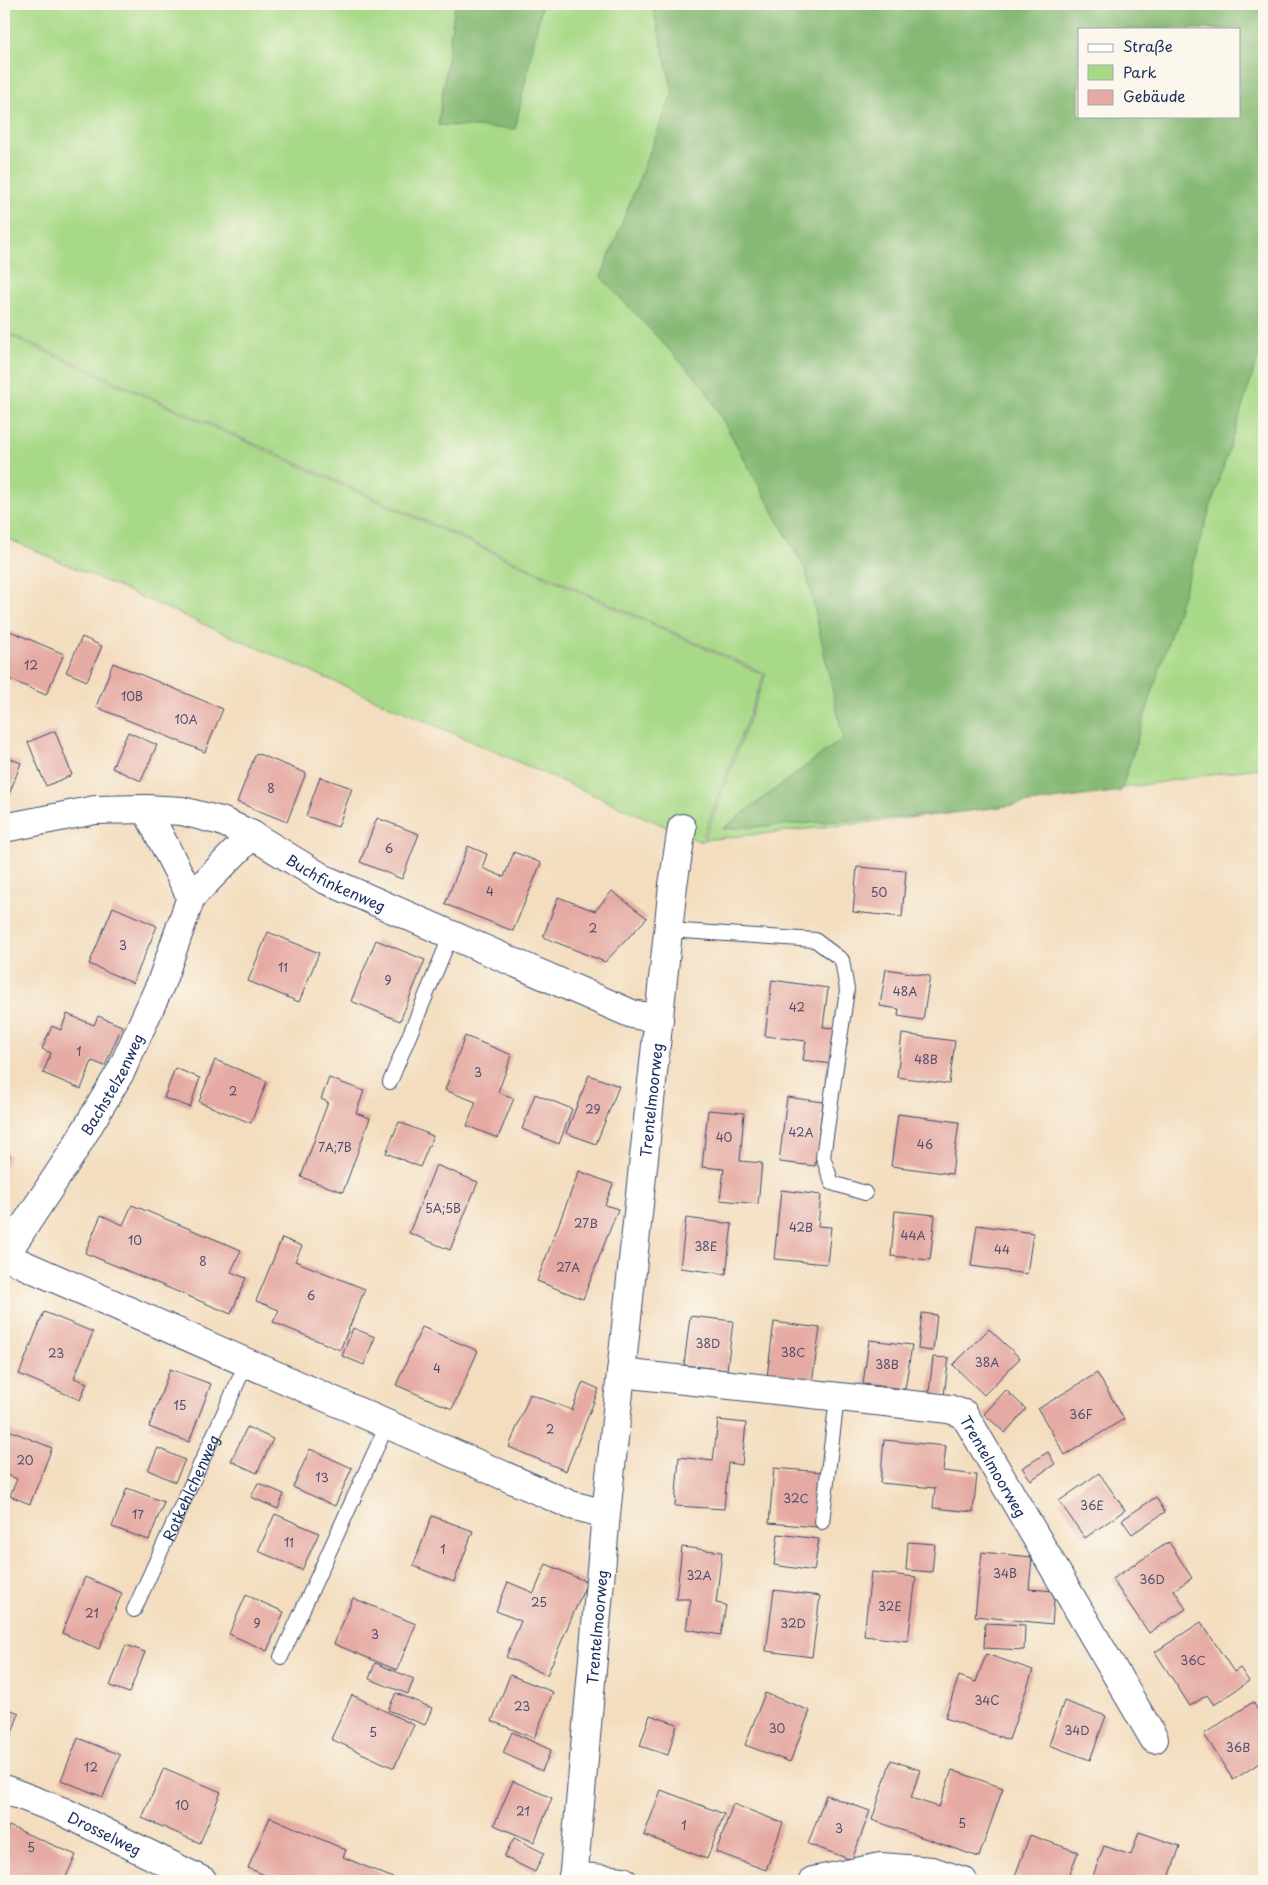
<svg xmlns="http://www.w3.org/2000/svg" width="1268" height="1885" viewBox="0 0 1268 1885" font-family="'Playpen Sans',sans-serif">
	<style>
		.green { fill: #a8d987; stroke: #628472; fill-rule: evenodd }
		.forest { fill: #86b974; stroke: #507469; fill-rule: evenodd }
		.building { fill: #e5aaa3 }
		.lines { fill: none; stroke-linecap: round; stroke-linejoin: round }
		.lane-casing { stroke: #3b496c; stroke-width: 16 }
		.street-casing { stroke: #3b496c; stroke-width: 30 }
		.lane { stroke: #fff; stroke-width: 14 }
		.street { stroke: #fff; stroke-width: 28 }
		.labels { text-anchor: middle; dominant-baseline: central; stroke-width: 5; stroke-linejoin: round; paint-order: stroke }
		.number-label { font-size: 12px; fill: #4e4e6f }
		.street-label { font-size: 15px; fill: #1b2f5e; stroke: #fbf7ec }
	</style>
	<rect width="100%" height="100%" fill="#fbf7ec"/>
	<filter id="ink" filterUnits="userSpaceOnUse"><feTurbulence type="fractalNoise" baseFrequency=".02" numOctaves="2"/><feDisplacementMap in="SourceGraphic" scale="10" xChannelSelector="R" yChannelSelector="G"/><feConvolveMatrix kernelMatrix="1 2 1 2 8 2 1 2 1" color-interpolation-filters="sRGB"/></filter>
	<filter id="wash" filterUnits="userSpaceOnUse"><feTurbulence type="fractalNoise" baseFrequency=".0096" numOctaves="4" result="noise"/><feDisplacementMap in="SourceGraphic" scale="20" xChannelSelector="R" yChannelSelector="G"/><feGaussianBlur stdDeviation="1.12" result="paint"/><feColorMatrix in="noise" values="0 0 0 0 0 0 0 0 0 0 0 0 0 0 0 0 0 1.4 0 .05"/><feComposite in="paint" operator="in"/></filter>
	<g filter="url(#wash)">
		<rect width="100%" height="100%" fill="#f3ddbe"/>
		<g class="green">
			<path d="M4 4H1264V767L946 814 704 840 766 674 4 331ZM1079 29H1239V116H1079Z"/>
			<polygon points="4,333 764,675 701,842 4,537"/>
		</g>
		<g class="forest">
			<polygon points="455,4 542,4 515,129 438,125"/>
			<path d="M652 4H1264V338L1121 791 946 814 722 829 843 738 806 571 705 388 601 277 673 92ZM1079 29H1239V116H1079Z"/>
		</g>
		<g id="blocks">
			<g class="building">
				<polygon points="10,631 64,654 46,695 4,677 4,646"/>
				<polygon points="82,637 102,646 87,681 66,672"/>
				<polygon points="113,663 223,709 205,752 96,707"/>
				<polygon points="55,731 72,775 46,786 28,742"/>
				<polygon points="128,732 157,745 141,781 112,768"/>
				<polygon points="256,753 306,773 287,822 237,802"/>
				<polygon points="4,756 21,763 4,808"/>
				<polygon points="320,777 352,788 338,827 306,816"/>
				<polygon points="377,818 419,834 402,879 360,862"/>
				<polygon points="468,846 487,854 482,868 504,877 514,852 541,863 513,931 445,904"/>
				<polygon points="857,867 906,871 902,917 853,912"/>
				<polygon points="612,891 647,918 605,962 543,937 558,897 595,911"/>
				<polygon points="113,907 157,926 133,983 89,964"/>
				<polygon points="268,932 319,953 299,1002 248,981"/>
				<polygon points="376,940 425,960 400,1021 351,1001"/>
				<polygon points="886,969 930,976 923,1020 898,1016 899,1009 880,1006"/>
				<polygon points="772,980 828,988 823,1027 835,1028 831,1064 803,1060 806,1041 765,1036"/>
				<polygon points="67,1014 94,1025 98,1016 122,1026 105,1066 92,1061 81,1089 43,1073 51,1053 42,1049 52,1026 61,1030"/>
				<polygon points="902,1034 955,1041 949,1084 897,1077"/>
				<polygon points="465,1036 512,1055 498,1092 514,1098 498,1138 467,1126 476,1102 445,1090"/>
				<polygon points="215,1060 267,1081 251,1123 199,1102"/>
				<polygon points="175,1068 200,1078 190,1107 164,1098"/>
				<polygon points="589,1075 619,1086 596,1144 566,1133"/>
				<polygon points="329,1078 364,1091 356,1113 370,1118 343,1192 301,1177 328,1102 321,1099"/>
				<polygon points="535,1094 572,1109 559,1144 522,1129"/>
				<polygon points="787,1097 823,1102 815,1166 779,1162"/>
				<polygon points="708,1110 744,1113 740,1161 762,1163 758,1204 720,1200 724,1169 702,1167"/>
				<polygon points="898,1114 959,1122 952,1174 891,1166"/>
				<polygon points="399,1122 433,1136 420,1167 386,1153"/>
				<polygon points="4,1152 10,1155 4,1172"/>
				<polygon points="436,1165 478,1182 450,1250 409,1233"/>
				<polygon points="579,1171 613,1184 605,1205 618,1209 583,1299 537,1281"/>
				<polygon points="781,1190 821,1195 818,1226 831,1227 827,1264 774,1259"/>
				<polygon points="132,1205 241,1250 231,1272 246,1278 231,1314 85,1253 101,1215 123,1225"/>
				<polygon points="895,1211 935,1215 930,1260 891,1256"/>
				<polygon points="686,1218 732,1224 726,1274 680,1268"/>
				<polygon points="977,1225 1033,1233 1027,1274 971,1266"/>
				<polygon points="282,1238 302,1246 295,1261 365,1289 340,1350 273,1322 279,1310 256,1301"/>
				<polygon points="44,1312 93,1332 74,1378 87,1383 80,1400 19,1374"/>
				<polygon points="922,1313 937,1315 933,1351 918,1349"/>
				<polygon points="690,1316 733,1321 727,1370 684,1365"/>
				<polygon points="774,1322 820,1328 812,1383 767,1377"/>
				<polygon points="422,1327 478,1351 452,1409 396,1385"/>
				<polygon points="353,1328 375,1337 364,1365 342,1356"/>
				<polygon points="989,1329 1020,1358 984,1395 953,1365"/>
				<polygon points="869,1340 912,1345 905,1389 863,1384"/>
				<polygon points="933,1357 949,1358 944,1395 929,1393"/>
				<polygon points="170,1369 211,1384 189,1442 149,1427"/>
				<polygon points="1097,1373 1124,1419 1065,1455 1038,1409"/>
				<polygon points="583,1382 599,1389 566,1471 509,1447 530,1394 572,1410"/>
				<polygon points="1006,1390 1026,1409 1005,1433 984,1414"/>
				<polygon points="718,1420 746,1423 742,1465 728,1463 724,1509 675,1506 679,1457 713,1461"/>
				<polygon points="247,1427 273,1439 257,1473 231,1461"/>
				<polygon points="4,1428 52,1448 30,1504 10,1496 17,1479 4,1473"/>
				<polygon points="884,1440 946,1446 943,1471 977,1475 973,1512 933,1508 935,1488 880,1483"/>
				<polygon points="158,1448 185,1460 175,1482 148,1470"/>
				<polygon points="310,1449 352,1468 335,1506 293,1487"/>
				<polygon points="1048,1452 1055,1464 1031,1480 1022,1468"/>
				<polygon points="774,1468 823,1472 817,1527 769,1523"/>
				<polygon points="1099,1473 1125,1510 1085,1538 1059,1501"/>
				<polygon points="258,1483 284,1494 278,1509 251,1497"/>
				<polygon points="127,1488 164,1502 149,1540 112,1527"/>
				<polygon points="1156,1497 1165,1512 1132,1534 1122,1520"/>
				<polygon points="275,1514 319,1533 302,1570 258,1551"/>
				<polygon points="432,1516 473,1531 454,1582 413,1566"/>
				<polygon points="778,1534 819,1539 814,1571 774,1565"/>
				<polygon points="908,1542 935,1544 932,1572 906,1570"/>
				<polygon points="1169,1542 1192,1578 1174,1590 1186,1609 1149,1633 1112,1579"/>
				<polygon points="682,1547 722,1552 716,1603 726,1605 721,1635 686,1629 691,1599 676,1599"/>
				<polygon points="982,1552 1032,1557 1029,1589 1055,1591 1052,1624 975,1616"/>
				<polygon points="546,1564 587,1582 547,1675 506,1657 521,1621 496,1611 508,1582 534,1593"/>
				<polygon points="871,1572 916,1577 908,1641 864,1636"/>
				<polygon points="85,1577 122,1593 99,1649 62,1633"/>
				<polygon points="774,1590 820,1596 812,1657 766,1651"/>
				<polygon points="246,1595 284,1612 267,1651 229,1634"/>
				<polygon points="353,1598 416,1624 397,1670 334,1644"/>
				<polygon points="1201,1622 1234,1672 1240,1668 1249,1681 1214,1705 1207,1695 1190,1706 1155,1652"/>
				<polygon points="985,1623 1025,1625 1024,1650 984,1648"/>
				<polygon points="126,1645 145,1652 129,1693 110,1686"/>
				<polygon points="986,1654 1033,1670 1009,1740 945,1718 959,1676 976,1682"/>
				<polygon points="375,1663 414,1679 408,1694 369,1679"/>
				<polygon points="510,1675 553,1692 534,1738 492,1721"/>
				<polygon points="396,1693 432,1708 425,1725 388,1710"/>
				<polygon points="765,1693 810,1711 790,1762 745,1745"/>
				<polygon points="352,1695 414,1725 394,1768 331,1739"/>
				<polygon points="1064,1701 1106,1716 1090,1760 1049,1745"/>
				<polygon points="1253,1702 1264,1720 1264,1760 1233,1780 1204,1734"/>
				<polygon points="4,1707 19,1713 4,1756"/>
				<polygon points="650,1715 677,1724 668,1755 640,1746"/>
				<polygon points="512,1732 551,1750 542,1771 503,1753"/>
				<polygon points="78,1738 120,1755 103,1797 61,1780"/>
				<polygon points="891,1760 920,1770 911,1798 939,1807 952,1770 1003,1788 979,1857 872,1820"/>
				<polygon points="164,1768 221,1792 200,1843 142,1818"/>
				<polygon points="513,1781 552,1798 534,1842 494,1825"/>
				<polygon points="661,1790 724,1814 707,1859 644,1835"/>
				<polygon points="826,1795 870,1811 852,1860 808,1844"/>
				<polygon points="733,1804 783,1823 766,1870 716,1852"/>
				<polygon points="270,1817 346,1850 343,1857 400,1881 279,1881 248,1868"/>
				<polygon points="9,1826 76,1855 64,1881 4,1881 4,1839"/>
				<polygon points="1139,1832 1180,1846 1168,1881 1091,1881 1104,1846 1131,1855"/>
				<polygon points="1030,1835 1078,1852 1067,1881 1031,1881 1015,1876"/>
				<polygon points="514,1838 544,1853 535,1872 504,1857"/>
			</g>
		</g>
	</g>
	<g filter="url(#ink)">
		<use href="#blocks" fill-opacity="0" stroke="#3b496c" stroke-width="1"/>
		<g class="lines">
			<defs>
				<g id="lane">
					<polyline points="669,930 815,940 842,960 847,990 823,1157 832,1183 865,1193"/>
					<polyline points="390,1082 451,935"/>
					<polyline points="822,1522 837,1398"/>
					<path id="s1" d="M134 1610 246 1364"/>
					<polyline points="281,1657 387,1425"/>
				</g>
				<g id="street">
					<polyline points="146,809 191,897"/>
					<path id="s2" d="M4 828 95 810 146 809 182 811 221 821 252 835 324 879 632 1014 659 1019"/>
					<polyline points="4,1256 571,1505 606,1514"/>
					<path id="s3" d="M4 1257 71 1155 121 1071 161 983 191 897 252 835"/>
					<path id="s4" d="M621 1373 949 1409 964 1414 1154 1739"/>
					<path id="s5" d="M4 1789 64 1812 203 1881"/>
					<polyline points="573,1876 623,1881"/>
					<path id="s6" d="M573 1881 606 1514 673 885 682 828"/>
					<polyline points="813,1881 881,1867 932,1871 963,1881"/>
				</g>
			</defs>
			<use href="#lane" class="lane-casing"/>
			<use href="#street" class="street-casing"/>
			<use href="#lane" class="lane"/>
			<use href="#street" class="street"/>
		</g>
	</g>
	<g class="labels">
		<g class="number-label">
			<text x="31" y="665">12</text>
			<text x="132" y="696">10B</text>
			<text x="186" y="719">10A</text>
			<text x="271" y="788">8</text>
			<text x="389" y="848">6</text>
			<text x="490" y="891">4</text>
			<text x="879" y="892">50</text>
			<text x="593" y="928">2</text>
			<text x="123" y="945">3</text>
			<text x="283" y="967">11</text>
			<text x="388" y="980">9</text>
			<text x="905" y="991">48A</text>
			<text x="797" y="1007">42</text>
			<text x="79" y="1051">1</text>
			<text x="926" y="1059">48B</text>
			<text x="478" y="1072">3</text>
			<text x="233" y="1091">2</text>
			<text x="593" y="1109">29</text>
			<text x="801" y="1132">42A</text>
			<text x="724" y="1137">40</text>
			<text x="925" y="1144">46</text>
			<text x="335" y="1147">7A;7B</text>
			<text x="443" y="1208">5A;5B</text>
			<text x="586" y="1223">27B</text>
			<text x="801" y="1227">42B</text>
			<text x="913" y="1235">44A</text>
			<text x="135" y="1240">10</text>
			<text x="706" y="1246">38E</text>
			<text x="1002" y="1249">44</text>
			<text x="203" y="1261">8</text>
			<text x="568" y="1267">27A</text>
			<text x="311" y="1295">6</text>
			<text x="708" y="1343">38D</text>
			<text x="793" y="1352">38C</text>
			<text x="56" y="1353">23</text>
			<text x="987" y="1362">38A</text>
			<text x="887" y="1364">38B</text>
			<text x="437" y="1368">4</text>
			<text x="180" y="1405">15</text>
			<text x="1081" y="1414">36F</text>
			<text x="550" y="1429">2</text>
			<text x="25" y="1460">20</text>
			<text x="322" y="1477">13</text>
			<text x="796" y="1498">32C</text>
			<text x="1092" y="1505">36E</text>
			<text x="138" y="1514">17</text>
			<text x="289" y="1542">11</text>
			<text x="443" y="1549">1</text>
			<text x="1005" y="1573">34B</text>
			<text x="699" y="1575">32A</text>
			<text x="1152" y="1579">36D</text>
			<text x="539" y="1602">25</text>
			<text x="890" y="1606">32E</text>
			<text x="92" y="1613">21</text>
			<text x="257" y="1623">9</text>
			<text x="793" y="1623">32D</text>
			<text x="375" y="1634">3</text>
			<text x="1193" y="1660">36C</text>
			<text x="987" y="1700">34C</text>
			<text x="522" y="1706">23</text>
			<text x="777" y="1728">30</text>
			<text x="1077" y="1730">34D</text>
			<text x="373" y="1732">5</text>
			<text x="1238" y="1747">36B</text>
			<text x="91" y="1767">12</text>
			<text x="182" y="1805">10</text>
			<text x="523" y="1811">21</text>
			<text x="962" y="1823">5</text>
			<text x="684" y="1825">1</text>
			<text x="839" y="1828">3</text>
			<text x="31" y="1847">5</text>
		</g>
		<g class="street-label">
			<text stroke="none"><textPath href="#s2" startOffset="351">Buchfinkenweg</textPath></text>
			<text stroke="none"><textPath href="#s3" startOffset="204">Bachstelzenweg</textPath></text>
			<text stroke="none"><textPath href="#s6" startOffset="785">Trentelmoorweg</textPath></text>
			<text stroke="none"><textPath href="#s4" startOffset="406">Trentelmoorweg</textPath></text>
			<text stroke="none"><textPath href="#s1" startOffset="135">Rotkehlchenweg</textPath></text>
			<text stroke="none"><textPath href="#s6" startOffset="255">Trentelmoorweg</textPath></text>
			<text stroke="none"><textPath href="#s5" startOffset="110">Drosselweg</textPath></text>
		</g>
	</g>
	<rect width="1268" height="1885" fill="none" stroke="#fbf7ec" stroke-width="20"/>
	<rect x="1078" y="28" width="162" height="90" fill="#fbf7ec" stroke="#a1a7b3"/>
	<rect x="1088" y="44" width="25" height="8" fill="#ffffff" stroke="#a1a7b3"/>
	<text x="1123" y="52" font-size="15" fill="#1b2f5e">Straße</text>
	<rect x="1088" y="65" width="25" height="15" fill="#a8d987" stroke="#a1a7b3"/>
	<text x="1123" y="78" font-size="15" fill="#1b2f5e">Park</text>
	<rect x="1088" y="90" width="25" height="15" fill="#e5aaa3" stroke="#a1a7b3"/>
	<text x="1123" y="102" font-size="15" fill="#1b2f5e">Gebäude</text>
</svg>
